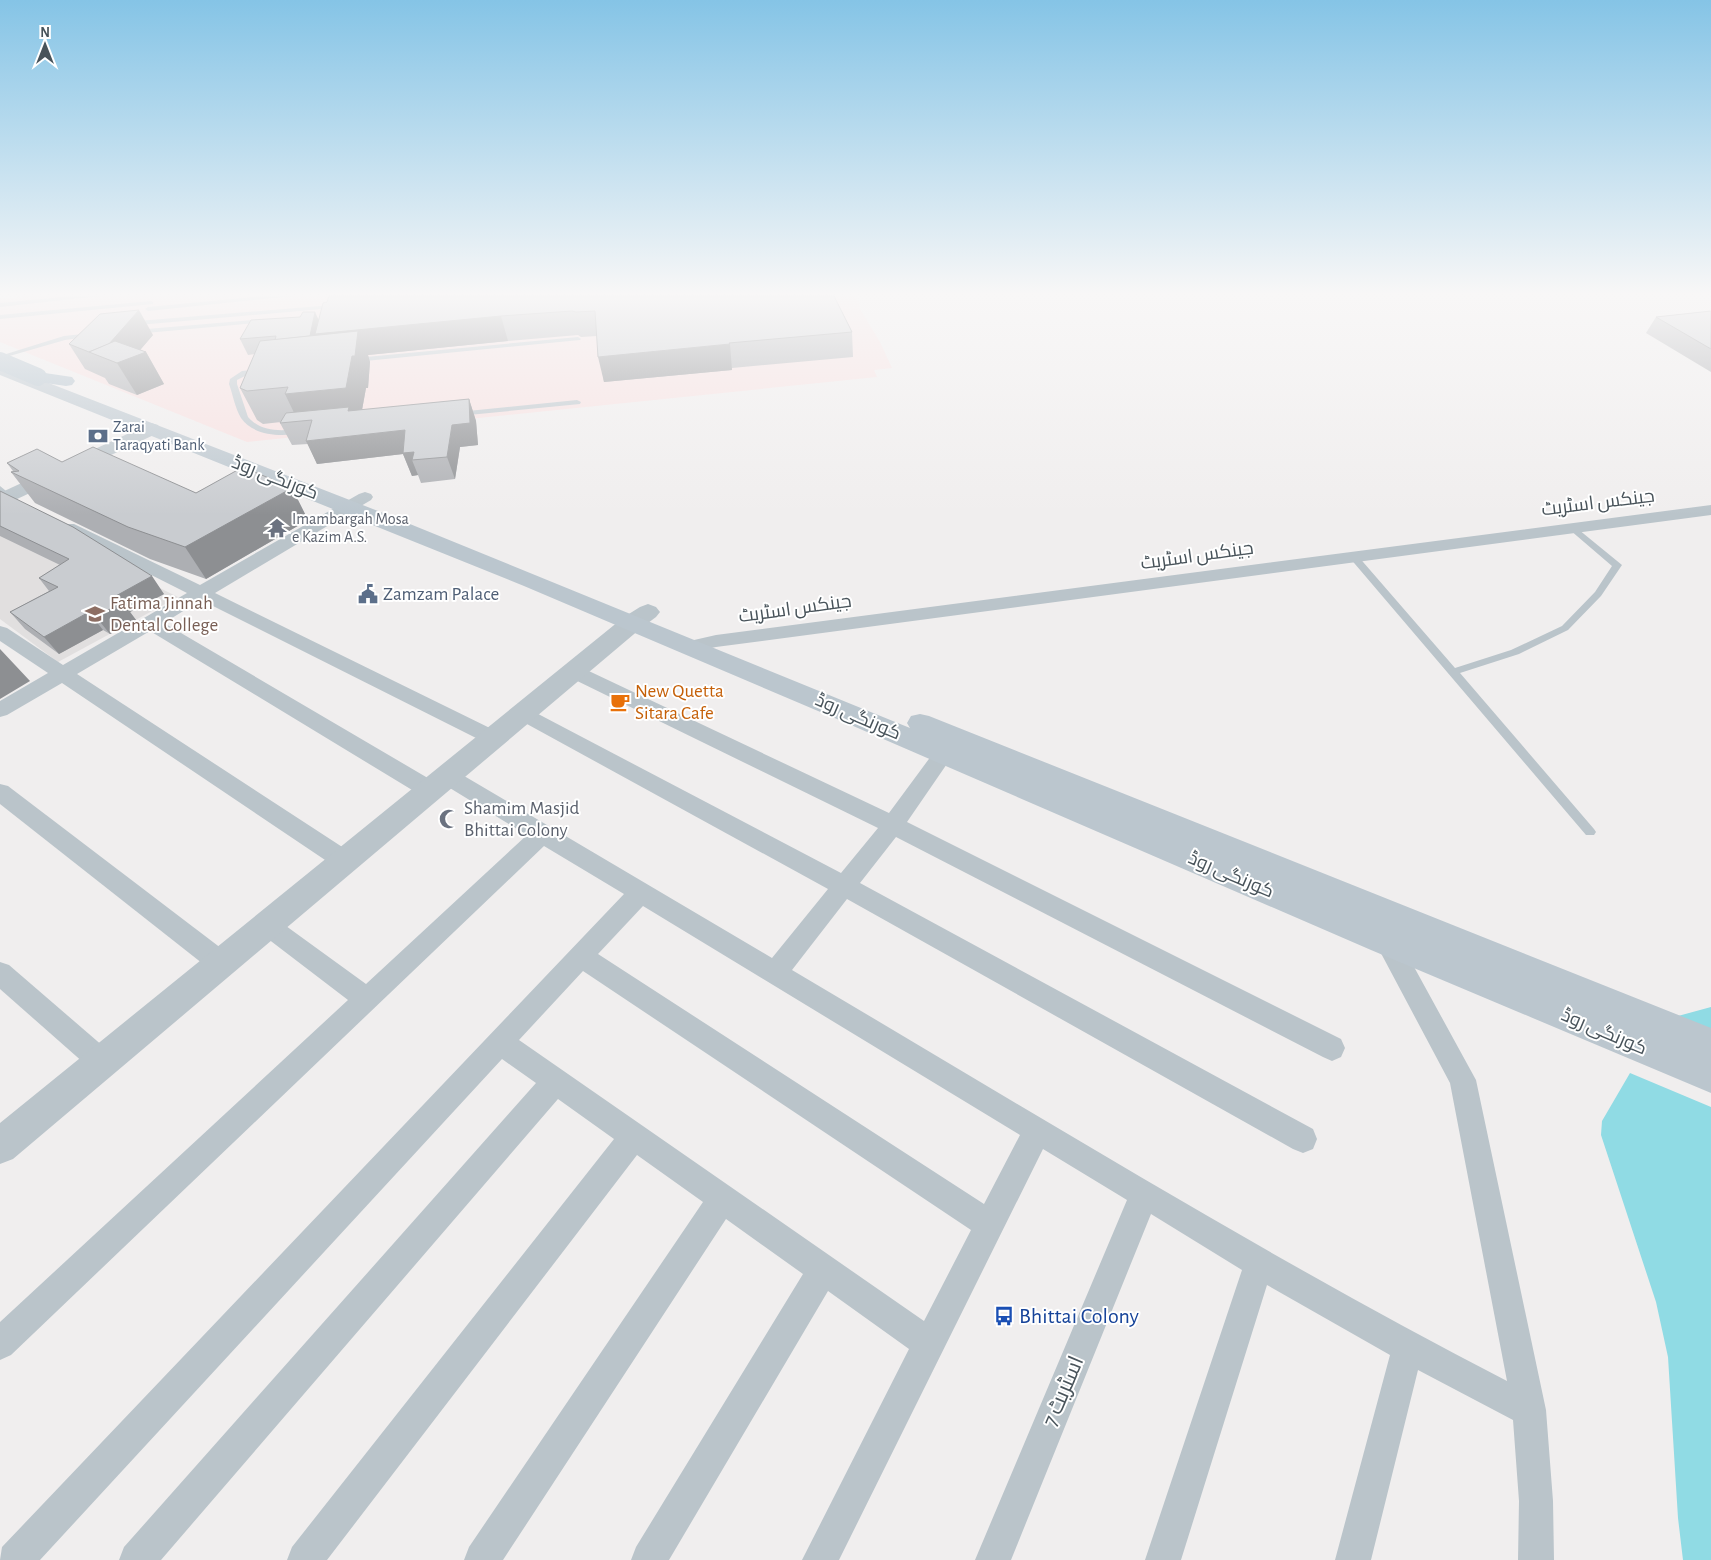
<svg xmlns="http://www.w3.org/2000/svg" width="1711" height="1560" viewBox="0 0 1711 1560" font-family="'Alegreya Sans',Cairo,sans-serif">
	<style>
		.education { fill: #e1dfdf }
		.medical { fill: #f8e0e0 }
		.water { fill: #90dbe4 }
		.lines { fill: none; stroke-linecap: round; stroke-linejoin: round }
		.service { fill: #bac4ca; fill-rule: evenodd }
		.minor { fill: #bac4ca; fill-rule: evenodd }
		.tertiary { fill: #bac4ca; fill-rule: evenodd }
		.secondary { fill: #bbc6ce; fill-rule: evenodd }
		.primary { fill: #b0c0cb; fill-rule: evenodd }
		.primary-bridge { stroke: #b0c0cb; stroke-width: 18 }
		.wall { fill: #adafb3 }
		.shaded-wall { fill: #8d8f92 }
		.building { fill: #c9ccd0; stroke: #8d8f92 }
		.labels { text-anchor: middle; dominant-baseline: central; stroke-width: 4; stroke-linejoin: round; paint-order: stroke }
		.far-service-label { font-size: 16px; fill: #4e5e75; stroke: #fff; text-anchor: start }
		.far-worship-label { font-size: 16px; fill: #5b616d; stroke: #fff; text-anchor: start }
		.street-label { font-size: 19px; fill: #48535a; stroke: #fff }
		.service-label { font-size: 19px; fill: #4e5e75; stroke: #fff; text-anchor: start }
		.education-label { font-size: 19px; fill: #785e54; stroke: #fff; text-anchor: start }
		.food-label { font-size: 19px; fill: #c56008; stroke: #fff; text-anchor: start }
		.worship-label { font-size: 19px; fill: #5b616d; stroke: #fff; text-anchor: start }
		.near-transit-label { font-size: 22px; fill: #164399; stroke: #fff; text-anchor: start }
		.near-street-label { font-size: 22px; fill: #48535a; stroke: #fff }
	</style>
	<rect width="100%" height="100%" fill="#f0eeee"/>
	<polygon class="education" points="12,515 178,597 58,662 0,619 0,520"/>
	<polygon class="medical" points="27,296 855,296 859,302 860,309 880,342 892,368 874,370 877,377 247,442 0,342 0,299"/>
	<g class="water">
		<polygon points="1711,1007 1711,1038 1667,1019"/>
		<polygon points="1630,1073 1711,1107 1711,1560 1683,1560 1678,1518 1668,1357 1656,1302 1601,1135 1602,1121"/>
	</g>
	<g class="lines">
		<g class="service">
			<polygon points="72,296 100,296 0,307 0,303"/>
			<polygon points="265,296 293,296 148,311 145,309 148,307"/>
			<polygon points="151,301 153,302 153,304 0,319 0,315"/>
			<polygon points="332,305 334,306 334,308 138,325 135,323 138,321"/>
			<polygon points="264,319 267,321 266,322 135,334 132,332 135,330"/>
			<polygon points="92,333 94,334 94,336 65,340 6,357 3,355 64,336"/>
			<polygon points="578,337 581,339 580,340 355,362 351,360 355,358"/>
			<path d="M260 369H263V373L247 375 237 380V384L248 417C261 432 280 431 298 429H301V433C282 437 253 436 241 418 235 408 233 395 229 384L230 379 242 371Z"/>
			<polygon points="577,400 581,402 580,404 458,416 454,414 458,412"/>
			<polygon points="0,486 11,495 11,499 5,499 0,493"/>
			<polygon points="1573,525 1622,565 1601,596 1568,630 1519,654 1460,673 1594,829 1596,832 1594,835 1586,835 1349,557 1354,554 1357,555 1455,668 1511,650 1562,626 1595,592 1612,566 1570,530 1569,528"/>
		</g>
		<g class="minor">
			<polygon points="365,492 371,494 373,497 371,500 215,593 500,733 503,738 500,743 493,746 486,743 201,600 164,623 438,784 441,790 438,796 430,798 422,796 150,631 77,674 353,854 356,861 353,868 345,870 337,868 62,683 7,715 0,717 0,701 48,673 0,641 0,626 7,628 63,665 187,593 62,530 60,527 62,524 74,524 200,585 359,494"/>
			<polygon points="1711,505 1711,515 716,647 688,653 681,651 679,647 681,643 716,635"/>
			<path d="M574 664 889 813 937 748 944 745 951 748 954 753 951 758 907 822 1341 1039 1345 1048 1341 1057 1332 1061 1323 1057 896 837 860 883 1313 1129 1317 1139 1313 1149 1303 1153 1293 1149 847 899 792 970C1029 1110 1263 1255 1507 1381L1450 1083 1375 942 1378 934 1387 931 1396 934 1476 1080 1546 1410 1553 1501 1554 1560H1518L1519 1501 1513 1420 1418 1370 1371 1560H1335L1390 1355 1267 1285 1181 1560H1145L1242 1270 1151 1214 1011 1560H975L1127 1200 1043 1149 839 1560H802L909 1349 828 1291 669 1560H631L636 1547 803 1274 726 1219 503 1560H464L469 1547 703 1202 637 1155 327 1560H287L292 1547 614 1139 558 1099 161 1560H119L124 1547 536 1083 502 1059 40 1560H0L2 1547 624 894 544 846 11 1355 0 1360V1322L348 1000 259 932 255 925 259 918 267 915 275 918 366 984 527 835 440 782 436 776 440 770 447 768 454 770 772 958 828 889 516 718 513 713 516 708 523 706 841 873 878 828 567 676 564 671 567 666ZM643 906 1020 1135 984 1204 598 954ZM583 971 971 1230 924 1321 519 1040Z"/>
			<polygon points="0,784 8,786 230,955 233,963 230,971 221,974 212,971 0,804"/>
			<polygon points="0,962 9,965 111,1053 115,1062 111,1071 102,1075 93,1071 0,989"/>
		</g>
		<g class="tertiary">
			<polygon points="151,423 158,425 160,429 158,433 0,507 0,493"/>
			<polygon points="648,604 656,607 660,612 656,617 640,629 13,1159 0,1164 0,1123 624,617 640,607"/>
		</g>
		<polygon class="secondary" points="5,366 378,511 910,728 907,723 911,716 920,714 929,716 1711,1028 1711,1093 1371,950 844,722 524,586 0,375 0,367"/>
		<polygon class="primary" points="38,372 72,377 75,381 72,385 66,386 32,381 29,377 32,373"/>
		<polyline class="primary-bridge" points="0,361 38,377"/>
	</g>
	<g class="wall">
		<polygon points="834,296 852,332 853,357 732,368 732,370 604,382 597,336 581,337 578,335 508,341 368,355 370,362 368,388 366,388 362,410 469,399 476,421 478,445 460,447 455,479 421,483 418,475 412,476 403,454 317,464 308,444 292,445 280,423 281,422 263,424 257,420 240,388 255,354 248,355 240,339 319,319 327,302"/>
		<polygon points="1711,311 1711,372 1646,333 1656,317"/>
		<polygon points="153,335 140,350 146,352 164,384 137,395 109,384 105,378 85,369 69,344"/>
		<polygon points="62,462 196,493 292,488 308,520 206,579 150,559 35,503 11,472 13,471 7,463"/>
		<polygon points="0,491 164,594 130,612 136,620 110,634 103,630 59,654 25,629 10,612 49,591 39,578 60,565 0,536"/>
	</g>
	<g class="shaded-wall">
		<polygon points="139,310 153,335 135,356 146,352 164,384 137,395 117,363 98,355"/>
		<polygon points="315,312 322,327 501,316 508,341 368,355 370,362 368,388 366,388 360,421 312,420 298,421 285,394 346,388 271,348"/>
		<polygon points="730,344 732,370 604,382 598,357"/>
		<polygon points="469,399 476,421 478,445 460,447 455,479 447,457 452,425"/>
		<polygon points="405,430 417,460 412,460 418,475 412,476 403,454 317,464 306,441"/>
		<polygon points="292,488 308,520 206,579 185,547"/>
		<polygon points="152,576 164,594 130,612 136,620 110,634 96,617 114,597"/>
		<polygon points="89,612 103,630 59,654 44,637"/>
		<polygon points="0,649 30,681 0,699"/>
	</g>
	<g class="building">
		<polygon points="329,296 834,296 852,332 729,343 730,344 598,357 595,311 576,312 572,311 501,316 315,334 323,303 327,302"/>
		<polygon points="139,310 109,344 89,352 69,344 100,314"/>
		<polygon points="1711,311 1711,349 1656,317"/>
		<polygon points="303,312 315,312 310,336 275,340 276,336 240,339 251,320 300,317"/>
		<polygon points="358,331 355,356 352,356 346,388 285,394 288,387 247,391 240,388 260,341"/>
		<polygon points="115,341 146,352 117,363 89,352"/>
		<polygon points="469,399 470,423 452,425 447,457 412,460 414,452 403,453 405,430 306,441 312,420 280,423 286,413 349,407 348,411"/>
		<polygon points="93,447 196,493 243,467 292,488 185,547 128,527 11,472 19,471 7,463 37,449 62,462"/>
		<polygon points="0,491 73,527 152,576 114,597 122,602 96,617 89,612 44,637 10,612 58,587 39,578 69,559 0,526"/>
	</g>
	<linearGradient id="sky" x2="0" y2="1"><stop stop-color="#85c4e6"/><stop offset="0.57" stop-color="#f8f7f7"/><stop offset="1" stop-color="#f8f7f7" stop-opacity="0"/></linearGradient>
	<rect width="1711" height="515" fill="url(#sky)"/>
	<defs>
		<symbol id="bank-bare" viewBox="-9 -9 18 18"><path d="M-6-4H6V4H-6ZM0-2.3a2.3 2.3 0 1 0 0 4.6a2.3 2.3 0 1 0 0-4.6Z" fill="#5c6f8a" stroke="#fff" stroke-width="2.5" paint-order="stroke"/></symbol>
		<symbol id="temple-bare" viewBox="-9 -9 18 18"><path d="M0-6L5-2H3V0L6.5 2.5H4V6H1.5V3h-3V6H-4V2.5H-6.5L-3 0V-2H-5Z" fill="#6b7280" stroke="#fff" stroke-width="2.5" paint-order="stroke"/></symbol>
		<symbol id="civic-bare" viewBox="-9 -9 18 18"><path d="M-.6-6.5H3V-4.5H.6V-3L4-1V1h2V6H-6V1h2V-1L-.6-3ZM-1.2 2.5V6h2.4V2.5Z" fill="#5c6f8a" stroke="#fff" stroke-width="2.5" paint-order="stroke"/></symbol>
		<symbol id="university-bare" viewBox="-9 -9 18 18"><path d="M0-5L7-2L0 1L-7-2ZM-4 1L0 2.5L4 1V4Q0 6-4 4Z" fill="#8d6e63" stroke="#fff" stroke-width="2.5" paint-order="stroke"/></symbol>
		<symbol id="cafe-bare" viewBox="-9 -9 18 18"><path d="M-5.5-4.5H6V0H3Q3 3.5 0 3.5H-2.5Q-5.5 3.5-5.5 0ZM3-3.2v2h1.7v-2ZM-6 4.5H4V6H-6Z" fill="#e8710a" stroke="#fff" stroke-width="2.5" paint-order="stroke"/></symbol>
		<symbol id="mosque-bare" viewBox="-9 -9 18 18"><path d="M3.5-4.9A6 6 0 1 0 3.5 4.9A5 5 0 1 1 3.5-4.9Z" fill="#6b7280" stroke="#fff" stroke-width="2.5" paint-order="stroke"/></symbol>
		<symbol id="bus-bare" viewBox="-9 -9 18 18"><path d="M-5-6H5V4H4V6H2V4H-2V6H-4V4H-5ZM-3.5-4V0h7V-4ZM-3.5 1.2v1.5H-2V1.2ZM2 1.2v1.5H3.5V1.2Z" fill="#1a4fb4" stroke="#fff" stroke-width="2.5" paint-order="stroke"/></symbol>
	</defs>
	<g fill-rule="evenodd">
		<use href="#bank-bare" x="84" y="422" width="28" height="28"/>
		<use href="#temple-bare" x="263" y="514" width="28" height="28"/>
		<use href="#civic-bare" x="354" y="580" width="28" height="28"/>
		<use href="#university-bare" x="81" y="600" width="28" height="28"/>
		<use href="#cafe-bare" x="606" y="688" width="28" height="28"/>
		<use href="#mosque-bare" x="435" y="805" width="28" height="28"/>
		<use href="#bus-bare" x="990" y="1302" width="28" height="28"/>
	</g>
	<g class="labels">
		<g class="far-service-label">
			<text x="113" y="427">Zarai<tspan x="113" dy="18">Taraqyati Bank</tspan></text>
		</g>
		<g class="far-worship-label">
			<text x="292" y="519">Imambargah Mosa<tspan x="292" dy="18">e Kazim A.S.</tspan></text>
		</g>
		<g class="street-label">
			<text transform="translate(275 478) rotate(21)">کورنگی روڈ</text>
			<text transform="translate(1598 503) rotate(-7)">جینکس اسٹریٹ</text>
			<text transform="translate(1197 556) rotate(-8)">جینکس اسٹریٹ</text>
			<text transform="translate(795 609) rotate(-8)">جینکس اسٹریٹ</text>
			<text transform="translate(858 717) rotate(23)">کورنگی روڈ</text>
			<text transform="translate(1231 875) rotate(23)">کورنگی روڈ</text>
			<text transform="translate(1604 1032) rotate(23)">کورنگی روڈ</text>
		</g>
		<g class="service-label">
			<text x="383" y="594">Zamzam Palace</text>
		</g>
		<g class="education-label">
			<text x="110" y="603">Fatima Jinnah<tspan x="110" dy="22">Dental College</tspan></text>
		</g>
		<g class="food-label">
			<text x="635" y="691">New Quetta<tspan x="635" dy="22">Sitara Cafe</tspan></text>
		</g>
		<g class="worship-label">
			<text x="464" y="808">Shamim Masjid<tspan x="464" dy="22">Bhittai Colony</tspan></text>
		</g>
		<g class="near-transit-label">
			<text x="1019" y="1316">Bhittai Colony</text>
		</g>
		<g class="near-street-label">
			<text transform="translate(1063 1391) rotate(-67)">اسٹریٹ 7</text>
		</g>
	</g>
	<g transform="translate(45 45)" stroke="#ffffff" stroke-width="4" paint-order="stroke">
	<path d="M0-4L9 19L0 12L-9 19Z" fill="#48535a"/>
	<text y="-8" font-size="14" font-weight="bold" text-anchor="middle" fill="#48535a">N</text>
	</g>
</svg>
